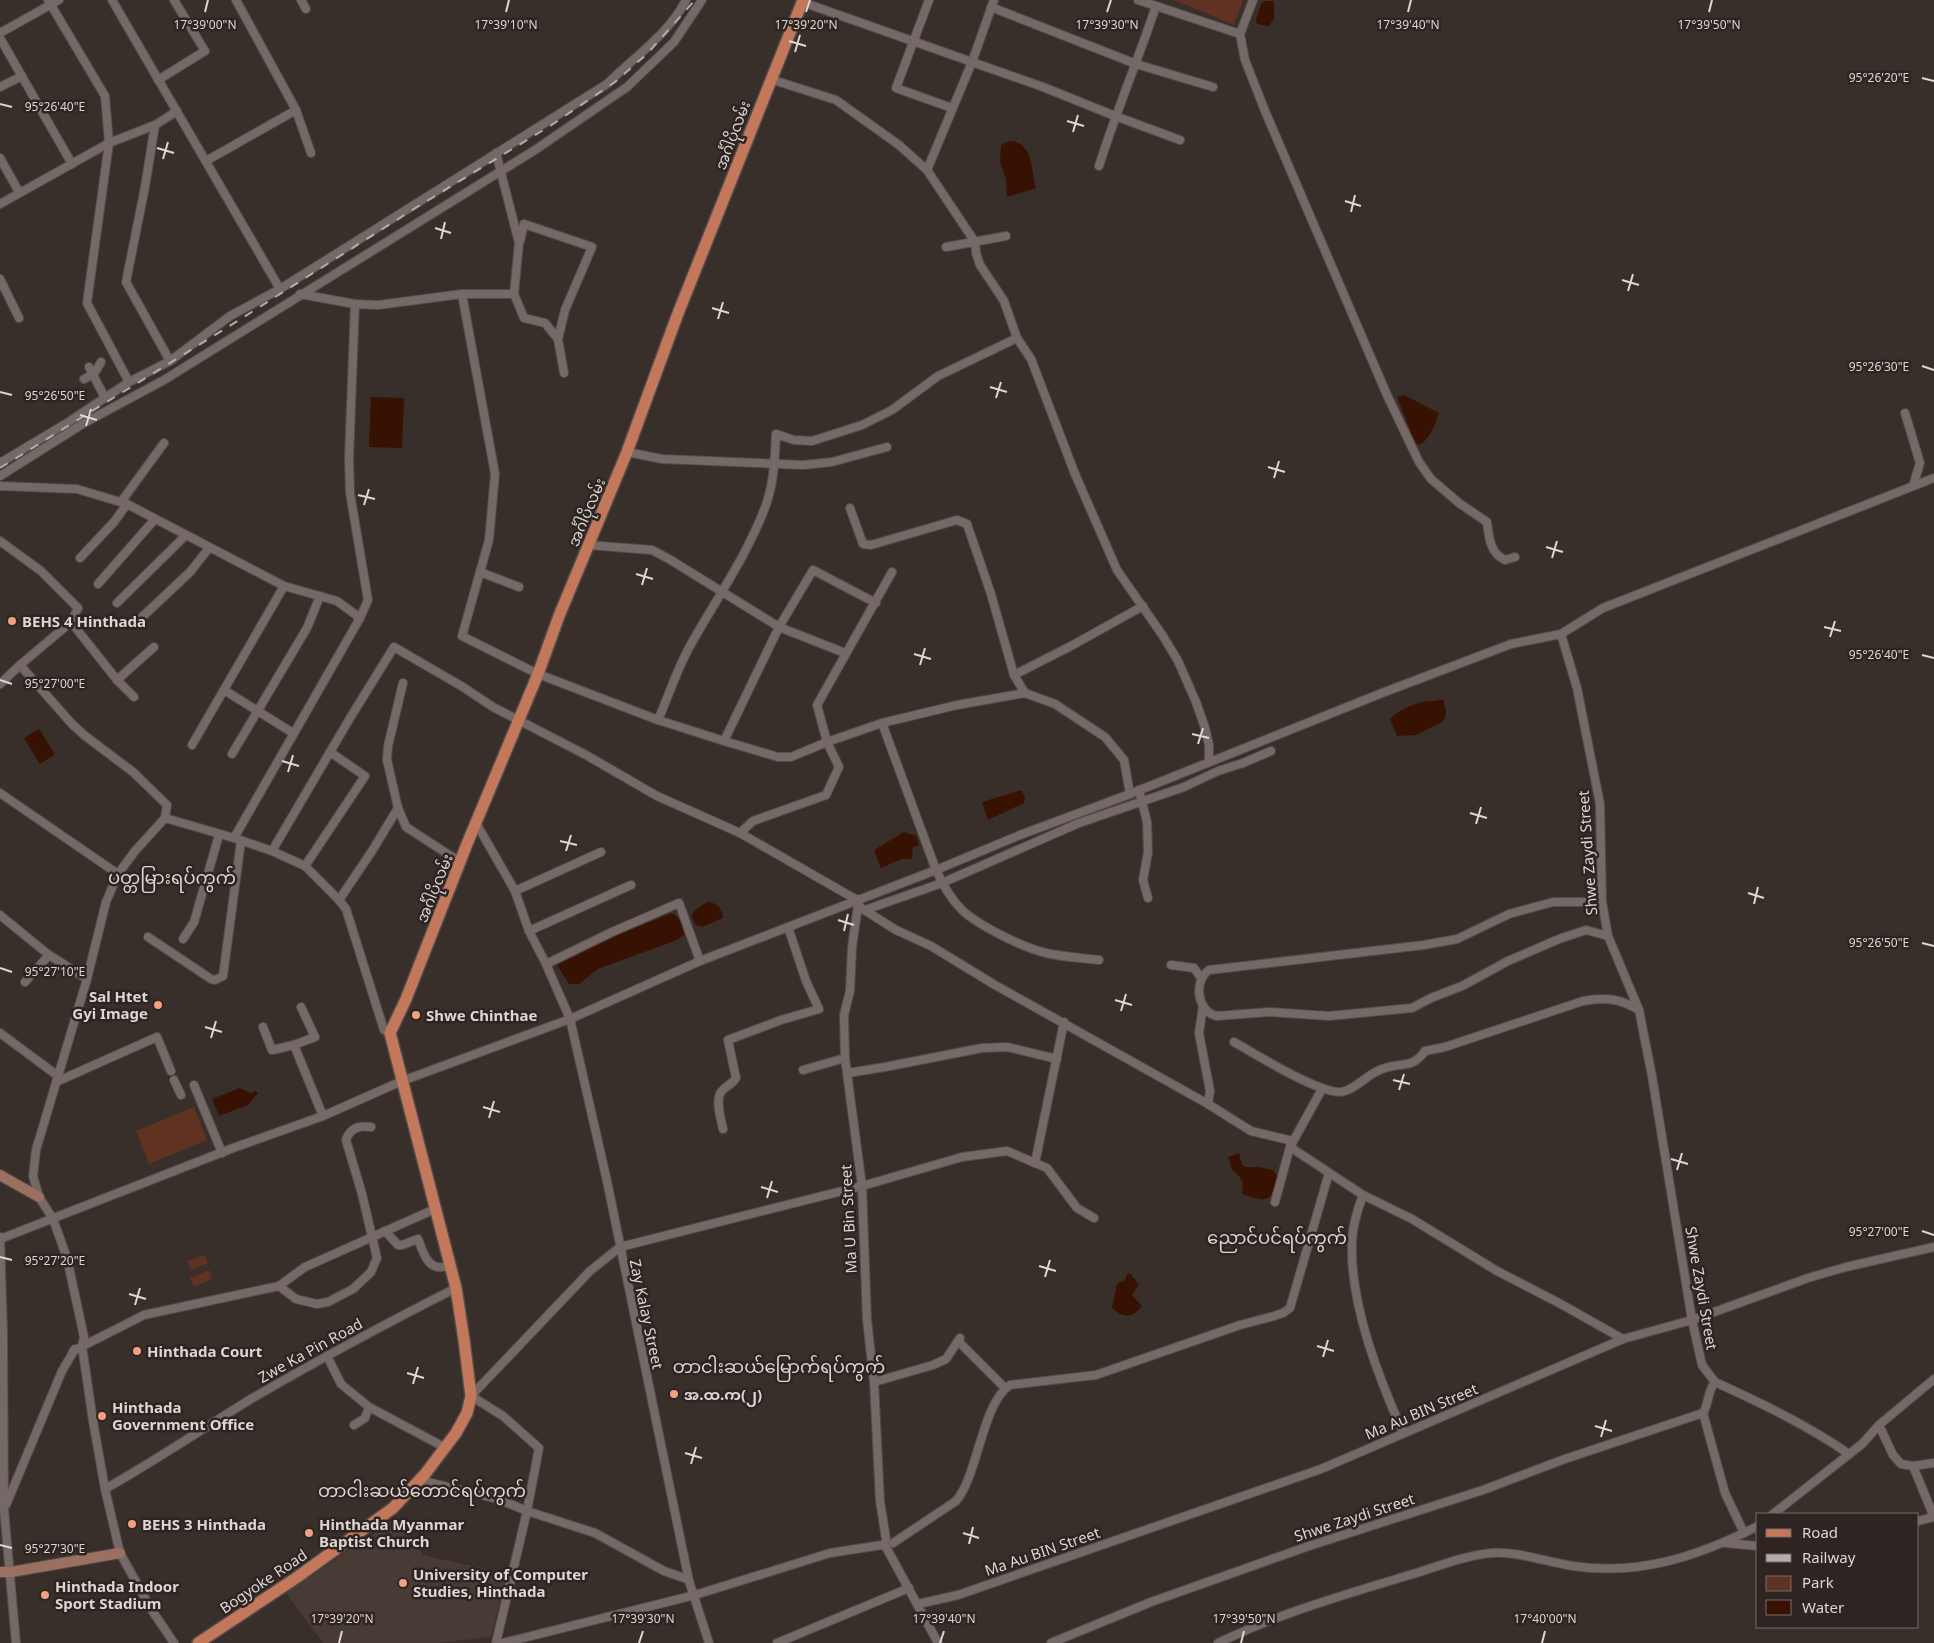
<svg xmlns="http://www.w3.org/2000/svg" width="1934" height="1643" viewBox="0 0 1934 1643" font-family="'Noto Sans','Noto Sans Myanmar',sans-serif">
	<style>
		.built { fill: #483a34 }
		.green { fill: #5f3221 }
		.water { fill: #371102 }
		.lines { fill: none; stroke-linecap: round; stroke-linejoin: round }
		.street-casing { stroke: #544c4a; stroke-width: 10 }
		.secondary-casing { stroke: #544c4a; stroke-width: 12 }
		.primary-casing { stroke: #544c4a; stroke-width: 14 }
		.street { stroke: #746966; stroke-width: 8 }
		.secondary { stroke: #9c7060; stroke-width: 10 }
		.primary { stroke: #c4785b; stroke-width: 11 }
		.rail { stroke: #b4adab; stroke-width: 2; stroke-dasharray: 9 9; stroke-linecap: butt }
		.ticks { fill: none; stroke: #dcd6d4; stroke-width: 2 }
		.poi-dot { fill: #f2a081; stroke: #2e2522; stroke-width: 2 }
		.labels { text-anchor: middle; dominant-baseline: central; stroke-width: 5; stroke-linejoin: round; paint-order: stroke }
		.street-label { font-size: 15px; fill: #dcd6d4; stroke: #2e2522 }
		.poi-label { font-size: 15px; font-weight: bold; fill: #dcd6d4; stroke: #2e2522; text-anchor: start }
		.quarter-label { font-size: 18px; fill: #dcd6d4; stroke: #2e2522 }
		.ticks-label { font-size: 12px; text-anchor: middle; fill: #dcd6d4; stroke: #2e2522; stroke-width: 5; stroke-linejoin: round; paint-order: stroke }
	</style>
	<rect width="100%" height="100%" fill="#382f2b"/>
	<polygon class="built" points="398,1517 423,1555 507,1574 491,1637 438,1643 323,1643 286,1593"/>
	<g class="green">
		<polygon points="1174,0 1243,0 1234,25"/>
		<polygon points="194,1107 207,1140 149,1164 136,1131"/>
		<polygon points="205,1255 208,1263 191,1270 187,1261"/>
		<polygon points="209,1270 212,1279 194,1287 190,1278"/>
	</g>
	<g class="water">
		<polygon points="1268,1 1274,1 1274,19 1269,26 1257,24 1256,19 1262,2"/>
		<path d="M1009 141C1033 141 1031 170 1036 188L1007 197 1006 179 1000 162 1001 145Z"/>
		<path d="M1404 395 1439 413C1436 423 1429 441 1419 445L1415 442 1397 397Z"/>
		<polygon points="371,397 404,398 402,448 369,447"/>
		<path d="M1443 699 1446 711 1445 718 1442 722 1416 735 1397 736 1390 719C1398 710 1411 705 1423 702 1430 700 1436 702 1443 699Z"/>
		<polygon points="39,729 55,754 40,764 24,738"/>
		<polygon points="1021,790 1025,796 1024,803 988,820 982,802"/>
		<polygon points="904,832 916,836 919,845 912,848 913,854 911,859 902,859 881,868 874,850"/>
		<path d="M707 902C716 902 723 909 723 918L702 927 696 925 691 916 695 910Z"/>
		<path d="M672 913C682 919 682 924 684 935L677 940 598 969 579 984H569L557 965 618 935Z"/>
		<polygon points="240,1088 251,1093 255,1091 258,1093 248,1105 219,1116 212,1099"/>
		<path d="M1239 1153 1242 1165 1245 1167H1259L1273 1170 1278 1177C1271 1204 1267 1202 1242 1194L1243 1183 1239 1176 1232 1169 1228 1157Z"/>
		<path d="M1130 1273 1139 1285 1132 1295 1142 1306C1134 1318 1121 1319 1112 1307L1117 1284 1125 1280 1127 1274Z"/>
	</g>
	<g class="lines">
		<defs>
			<g id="street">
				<polyline points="48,0 105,96 109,143 87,303 129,382"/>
				<polyline points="112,0 280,289"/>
				<polyline points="236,0 296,110 311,153"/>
				<polyline points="301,0 306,9"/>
				<polyline points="929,0 896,88 952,108"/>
				<polyline points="1138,0 1240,34"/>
				<path d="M1253 0 1240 34 1245 60 1265 111 1387 395 1419 462 1431 479 1459 503 1487 522C1489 538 1490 553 1505 560L1515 557"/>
				<polyline points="802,2 1043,87 1115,116 1180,140"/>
				<polyline points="991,7 1136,64 1213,87"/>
				<polyline points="0,33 59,0"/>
				<polyline points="0,38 72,164"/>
				<polyline points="770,79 836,100 899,145 927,170 975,242 976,253 980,265 1004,301 1017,338 1031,359 1075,474 1117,570 1163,636 1178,661 1196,702 1205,728 1209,745 1209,762"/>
				<polyline points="158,80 205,51 174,0"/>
				<polyline points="0,87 22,76"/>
				<polyline points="155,125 145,187 126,282 170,361"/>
				<polyline points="496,153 519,243 514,294 524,318 545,323 558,339 564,373"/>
				<polyline points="0,158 19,192"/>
				<polyline points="206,161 296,110"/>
				<path d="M1099 166C1116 112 1138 60 1156 6"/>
				<polyline points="927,170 972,62 994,0"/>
				<polyline points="0,204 109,143 155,125 177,111"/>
				<polyline points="520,241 524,224 592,247 565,310 558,339"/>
				<polyline points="946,247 1006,236"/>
				<polyline points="0,279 19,318"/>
				<polyline points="300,294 355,304 378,305 462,294 514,294"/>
				<polyline points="462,294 495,474 489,540 462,636 538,674 658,720 724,741 778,757 791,757 827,742 882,723 957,705 1025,693 1055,704 1105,737 1124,760 1130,794"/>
				<polyline points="89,367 105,398"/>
				<polyline points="84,379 94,374 101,362"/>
				<polyline points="1905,413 1920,463 1913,486"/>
				<polyline points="627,452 662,459 803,465 832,462 887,447"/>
				<path d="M0 463 67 423 129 382 170 361 230 316 280 289 607 84C635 56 668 35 686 0"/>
				<polyline points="0,476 84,423 164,380 535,150 627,87 674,42 702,0"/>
				<polyline points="0,486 77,489 127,504 284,586 337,601 360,618"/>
				<polyline points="121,502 164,443"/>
				<polyline points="850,508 863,544 871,545 957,520 967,524 991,594 1014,675 1025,693"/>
				<polyline points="0,541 41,571 78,608 71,622 20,665 0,684"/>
				<polyline points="588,545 652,550 669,559 779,627 845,653"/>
				<polyline points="80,558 114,522 127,504"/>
				<polyline points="480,572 519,587"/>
				<polyline points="98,584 155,519"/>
				<polyline points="117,603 185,536"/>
				<polyline points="139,620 190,572 209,548"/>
				<polyline points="71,622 117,680 134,697"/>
				<polyline points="20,665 72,724 84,735 133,772 167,805 165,818"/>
				<polyline points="1014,675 1071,646 1143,606"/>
				<polyline points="117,680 154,647"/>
				<polyline points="403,683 388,746 387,760 398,808 406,827 460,862"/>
				<polyline points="224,690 293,733"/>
				<path d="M658 720C669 695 677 669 690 646 715 601 750 551 767 502 774 480 775 457 776 434L794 440 812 441 862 425 892 410 938 376 1017 338"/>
				<path d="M882 723 936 870C942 883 951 899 961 909 977 925 1024 948 1046 953 1063 957 1082 958 1099 960"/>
				<polyline points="724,741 779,627 813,570 876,603"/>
				<polyline points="192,745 284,586"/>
				<polyline points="232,754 307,628 320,596"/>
				<polyline points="1139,790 1147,822 1148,852 1143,880 1148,898"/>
				<polyline points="0,793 118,874"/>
				<polyline points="476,823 515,891 529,931"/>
				<polyline points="740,833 753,821 826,795 839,767 827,742 817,705 892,572"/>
				<polyline points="234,838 360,618 368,600 350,493 349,457 355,304"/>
				<polyline points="272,851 350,718 394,647 463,687 493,707 586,755 657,796 740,833 857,900"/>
				<polyline points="305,866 365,776 330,752"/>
				<polyline points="631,885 529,931 546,964 570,1019 607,1181 689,1581 709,1643"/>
				<polyline points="515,891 601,852"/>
				<polyline points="859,899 852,947 850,991 844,1015 845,1058 862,1186 867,1320 874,1382 880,1501 886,1539"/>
				<polyline points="339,900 372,851 398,808"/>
				<path d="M1602 902H1553L1509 914 1457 939 1424 945 1209 970C1193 981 1197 1012 1217 1016L1269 1012 1329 1016 1412 1008 1431 998 1462 986 1508 961 1559 939 1586 930 1608 936"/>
				<polyline points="858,906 896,930 931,946 995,985 1208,1104 1210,1091 1199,1033 1203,1006"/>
				<polyline points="865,910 942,883 1079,823 1184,787 1218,771 1243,763 1271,751"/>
				<polyline points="0,915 49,955 87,979"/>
				<polyline points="148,937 211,979 215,980 223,976 241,841"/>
				<polyline points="183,939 194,922 219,835"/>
				<polyline points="546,964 612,932 679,903 700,961"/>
				<polyline points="1171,965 1194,968 1201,978"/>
				<polyline points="25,982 49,955"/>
				<polyline points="263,1027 272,1050 294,1045 315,1037 301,1007"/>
				<polyline points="0,1033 58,1076"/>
				<path d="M1234 1042C1254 1053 1326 1099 1345 1091 1360 1086 1369 1072 1385 1068 1403 1062 1412 1069 1425 1051L1445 1047 1583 1001C1605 997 1619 998 1639 1010"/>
				<polyline points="294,1045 323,1116"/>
				<polyline points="803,1070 845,1058"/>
				<polyline points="848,1073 885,1067 982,1048 1007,1047 1057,1059"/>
				<polyline points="174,1080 181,1095"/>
				<polyline points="56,1082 157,1037 171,1071"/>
				<polyline points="194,1085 222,1153"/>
				<polyline points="1208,1104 1251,1131 1293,1141"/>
				<path d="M723 1129C721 1119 715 1101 721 1092 725 1086 732 1085 736 1078L728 1040 781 1020 819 1009 806 981 788 927"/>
				<polyline points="1290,1147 1363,1195 1412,1219 1497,1271 1559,1303 1623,1339"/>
				<polyline points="1035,1163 1064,1022"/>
				<path d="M1363 1195C1357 1211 1352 1227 1352 1244 1350 1305 1378 1377 1403 1432"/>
				<polyline points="1275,1202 1290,1147 1322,1089"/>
				<path d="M385 1231 398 1245H402L418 1239C424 1255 429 1274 450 1265"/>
				<polyline points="0,1237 3,1332 4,1509 16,1643"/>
				<polyline points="0,1239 233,1148 323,1116 402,1081 570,1019 700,961 936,870 1020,835 1130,794 1382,693 1511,644 1561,634 1603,608 1934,478"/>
				<path d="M279 1286 296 1299 317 1304 328 1302 353 1289 371 1272 377 1258 362 1194 346 1140C350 1128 359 1125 371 1127"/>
				<polyline points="958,1341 1005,1388"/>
				<polyline points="73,1351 144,1315 279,1286 305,1267 435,1209"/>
				<polyline points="327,1356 341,1384 369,1407 444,1447"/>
				<polyline points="874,1382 933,1365 946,1359 960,1338"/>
				<path d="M1715 1382C1761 1403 1807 1425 1849 1454"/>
				<polyline points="1703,1413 1725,1493 1744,1533"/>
				<polyline points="354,1425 365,1418 369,1407"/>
				<polyline points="1879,1425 1893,1455 1901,1464 1913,1466 1934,1463"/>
				<polyline points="1913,1466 1934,1517 1918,1521"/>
				<polyline points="419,1480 498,1499 527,1511 595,1533 664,1571 687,1579 689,1581"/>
				<path d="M105 1489C155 1461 202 1429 251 1399 318 1360 387 1323 456 1288"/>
				<polyline points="6,1505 62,1371 75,1349"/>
				<polyline points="1773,1514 1862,1444 1879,1425 1934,1379"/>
				<path d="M893 1543 956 1501C978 1476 982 1403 1010 1385L1096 1375 1240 1325 1274 1316 1283 1313 1290 1308 1329 1173"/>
				<polyline points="1725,1543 1758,1546"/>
				<polyline points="886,1547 938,1643"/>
				<polyline points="918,1604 958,1595 1321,1469 1623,1339 1692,1320 1808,1278 1846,1267 1934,1247"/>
				<polyline points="174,1643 151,1609 120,1553 105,1489 93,1421 82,1346 84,1337 67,1258 53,1219 39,1197 33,1176 36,1150 87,979 106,902 118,874 135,851 165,818 234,838 272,851 305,866 339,900 346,909 384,1030 390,1033"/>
				<polyline points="496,1643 527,1511 539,1448 503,1416 471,1396 590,1271 620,1247 862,1186 962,1157 1007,1151 1047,1168 1077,1208 1094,1218"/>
				<polyline points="503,1643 695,1595 830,1553 882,1545"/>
				<polyline points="777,1643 909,1588"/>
				<path d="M1051 1643 1151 1602 1309 1546 1483 1490 1562 1460 1703 1413C1709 1404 1707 1392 1715 1382L1702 1365 1692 1320 1652 1076 1639 1010 1608 936 1602 902 1600 804 1577 688 1561 634"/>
				<path d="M1218 1643C1278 1614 1340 1596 1403 1577 1432 1569 1461 1556 1491 1553 1519 1551 1545 1562 1573 1566 1640 1576 1699 1556 1758 1526"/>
			</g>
			<g id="secondary">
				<polyline points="0,1175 39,1197"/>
				<polyline points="0,1572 11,1572 120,1553"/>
			</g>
			<polyline id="primary" points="198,1643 296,1578 393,1508 425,1474 456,1433 467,1413 471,1396 464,1340 456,1288 390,1033 406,999 467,844 538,674 559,616 627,452 677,316 803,0"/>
		</defs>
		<use href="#street" class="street-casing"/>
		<use href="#secondary" class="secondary-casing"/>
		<use href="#primary" class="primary-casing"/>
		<use href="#street" class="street"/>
		<use href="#secondary" class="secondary"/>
		<use href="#primary" class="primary"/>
		<polyline class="rail" points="0,468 228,327 417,207 550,126 615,82 647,54 695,0"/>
	</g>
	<path class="ticks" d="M205 12 208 0M506 12 509 0M806 12 810 0M1107 12 1111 0M1408 12 1411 0M1709 12 1712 0M789 41 806 46M795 52 800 35M1922 78 1934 81M0 104 12 107M1067 121 1084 126M1073 132 1078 115M157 148 174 153M163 159 168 142M1345 201 1361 206M1351 212 1355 195M435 228 451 233M441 239 445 222M1622 280 1639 285M1628 291 1633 274M712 308 729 313M718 319 723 302M1922 366 1934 370M990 387 1007 392M0 392 12 395M996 398 1001 382M80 415 97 420M86 426 91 409M1268 467 1285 472M1274 478 1279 461M358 495 375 499M364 505 369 489M1546 547 1563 552M1552 558 1557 541M636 574 653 579M642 585 647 568M1824 627 1841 631M1830 637 1835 621M914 654 931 659M1922 655 1934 658M920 665 925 648M0 680 12 684M1192 734 1209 738M1198 744 1203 728M282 761 299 766M288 772 293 755M1470 813 1487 818M1476 824 1481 807M560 841 577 845M566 851 571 835M1748 893 1764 898M1754 904 1758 887M838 920 854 925M844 931 848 914M1922 943 1934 946M0 968 12 972M1115 1000 1132 1005M1121 1011 1126 994M205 1027 222 1032M211 1038 216 1021M1393 1080 1410 1084M1399 1090 1404 1074M483 1107 500 1112M489 1118 494 1101M1671 1159 1688 1164M1677 1170 1682 1153M761 1187 778 1192M767 1198 772 1181M1922 1231 1934 1235M0 1257 12 1260M1039 1266 1056 1271M1045 1277 1050 1260M129 1294 146 1299M135 1305 140 1288M1317 1346 1334 1351M1323 1357 1328 1340M407 1373 424 1378M413 1384 418 1367M1595 1426 1612 1431M1601 1437 1606 1420M685 1453 702 1458M691 1464 696 1447M963 1533 979 1538M969 1544 973 1527M0 1545 12 1548M339 1643 342 1631M639 1643 643 1631M940 1643 944 1631M1241 1643 1244 1631M1542 1643 1545 1631"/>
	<g class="poi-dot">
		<circle cx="12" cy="621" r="5"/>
		<circle cx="158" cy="1005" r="5"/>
		<circle cx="416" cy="1015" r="5"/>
		<circle cx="137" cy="1351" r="5"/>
		<circle cx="674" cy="1394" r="5"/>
		<circle cx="102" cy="1416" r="5"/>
		<circle cx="132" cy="1524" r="5"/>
		<circle cx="309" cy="1533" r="5"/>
		<circle cx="403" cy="1583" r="5"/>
		<circle cx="45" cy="1595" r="5"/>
	</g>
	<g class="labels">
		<g class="street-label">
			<text transform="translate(732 135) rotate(-69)">အင်္ဂါပိုလမ်း</text>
			<text transform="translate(586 512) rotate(-67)">အင်္ဂါပိုလမ်း</text>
			<text transform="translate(1587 853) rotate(-94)">Shwe Zaydi Street</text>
			<text transform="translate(434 888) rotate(-68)">အင်္ဂါပိုလမ်း</text>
			<text transform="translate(848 1219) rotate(-93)">Ma U Bin Street</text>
			<text transform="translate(1702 1288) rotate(80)">Shwe Zaydi Street</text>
			<text transform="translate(647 1314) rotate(78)">Zay Kalay Street</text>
			<text transform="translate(310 1350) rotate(-29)">Zwe Ka Pin Road</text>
			<text transform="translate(1421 1411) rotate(-23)">Ma Au BIN Street</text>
			<text transform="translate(1354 1517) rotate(-18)">Shwe Zaydi Street</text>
			<text transform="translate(1042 1551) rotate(-19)">Ma Au BIN Street</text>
			<text transform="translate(263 1581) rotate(-34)">Bogyoke Road</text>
		</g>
		<g class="poi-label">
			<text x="22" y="621">BEHS 4 Hinthada</text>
			<text x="148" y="996" text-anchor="end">Sal Htet<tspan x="148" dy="17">Gyi Image</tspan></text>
			<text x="426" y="1015">Shwe Chinthae</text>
			<text x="147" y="1351">Hinthada Court</text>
			<text x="684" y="1394">အ.ထ.က(၂)</text>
			<text x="112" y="1407">Hinthada<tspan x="112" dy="17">Government Office</tspan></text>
			<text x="142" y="1524">BEHS 3 Hinthada</text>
			<text x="319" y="1524">Hinthada Myanmar<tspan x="319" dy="17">Baptist Church</tspan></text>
			<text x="413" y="1574">University of Computer<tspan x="413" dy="17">Studies, Hinthada</tspan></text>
			<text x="55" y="1586">Hinthada Indoor<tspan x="55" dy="17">Sport Stadium</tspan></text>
		</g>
		<g class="quarter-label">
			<text x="172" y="877">ပတ္တမြားရပ်ကွက်</text>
			<text x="1277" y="1237">ညောင်ပင်ရပ်ကွက်</text>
			<text x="779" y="1366">တာငါးဆယ်မြောက်ရပ်ကွက်</text>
			<text x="422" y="1490">တာငါးဆယ်တောင်ရပ်ကွက်</text>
		</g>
	</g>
	<g class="ticks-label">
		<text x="205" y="29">17°39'00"N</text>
		<text x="506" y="29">17°39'10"N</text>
		<text x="806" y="29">17°39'20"N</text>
		<text x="1107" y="29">17°39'30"N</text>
		<text x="1408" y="29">17°39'40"N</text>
		<text x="1709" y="29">17°39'50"N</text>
		<text x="1879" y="82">95°26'20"E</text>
		<text x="55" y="111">95°26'40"E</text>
		<text x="1879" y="371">95°26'30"E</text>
		<text x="55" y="400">95°26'50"E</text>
		<text x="1879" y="659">95°26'40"E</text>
		<text x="55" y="688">95°27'00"E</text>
		<text x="1879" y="947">95°26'50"E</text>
		<text x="55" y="976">95°27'10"E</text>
		<text x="1879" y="1236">95°27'00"E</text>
		<text x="55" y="1265">95°27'20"E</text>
		<text x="55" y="1553">95°27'30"E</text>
		<text x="342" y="1623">17°39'20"N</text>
		<text x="643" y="1623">17°39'30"N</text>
		<text x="944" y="1623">17°39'40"N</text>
		<text x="1244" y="1623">17°39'50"N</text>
		<text x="1545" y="1623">17°40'00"N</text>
	</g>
	<rect x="1756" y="1513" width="162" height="115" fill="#2e2522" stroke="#746c69"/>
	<rect x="1766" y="1529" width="25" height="8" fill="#c4785b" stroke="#746c69"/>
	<text x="1802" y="1538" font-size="15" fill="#dcd6d4">Road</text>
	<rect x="1766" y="1554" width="25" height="8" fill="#b4adab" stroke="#746c69"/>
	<text x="1802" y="1563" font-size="15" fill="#dcd6d4">Railway</text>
	<rect x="1766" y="1576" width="25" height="15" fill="#5f3221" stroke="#746c69"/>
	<text x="1802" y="1588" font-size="15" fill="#dcd6d4">Park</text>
	<rect x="1766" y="1600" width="25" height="15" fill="#371102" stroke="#746c69"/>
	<text x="1802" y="1613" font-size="15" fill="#dcd6d4">Water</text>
</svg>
